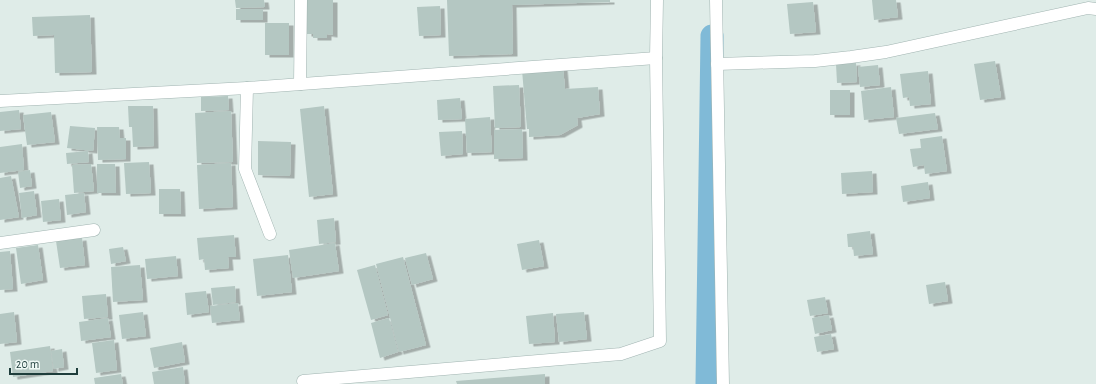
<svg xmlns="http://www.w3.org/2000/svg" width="1096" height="384" viewBox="0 0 1096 384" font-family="'Alegreya Sans',sans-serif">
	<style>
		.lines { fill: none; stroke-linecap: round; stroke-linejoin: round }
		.canal { stroke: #80bad7; stroke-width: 23 }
		.building { fill: #b4c7c2; filter: url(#shadow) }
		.minor-casing { stroke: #a1b4b1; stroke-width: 13 }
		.minor { stroke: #fff; stroke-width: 12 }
	</style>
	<defs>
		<filter id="shadow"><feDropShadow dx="4.5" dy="2.5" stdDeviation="0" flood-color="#0004"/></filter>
	</defs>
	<rect width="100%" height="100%" fill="#dfece8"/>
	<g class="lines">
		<polyline class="canal" points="707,384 712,36"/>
	</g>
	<g class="building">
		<polygon points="235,0 264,0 265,7 236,8"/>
		<polygon points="307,0 333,0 333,35 327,34 327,38 313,38 313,34 307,34"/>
		<polygon points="447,0 610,0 610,2 512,5 513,54 449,56"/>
		<polygon points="872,0 896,0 898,17 874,20"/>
		<polygon points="813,2 816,32 790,34 787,4"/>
		<polygon points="440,6 441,35 419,36 417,7"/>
		<rect x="236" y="9" width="27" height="11"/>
		<polygon points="90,15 92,72 55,73 54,35 33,36 32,17"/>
		<rect x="265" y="23" width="24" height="32"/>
		<polygon points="995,61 1001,97 980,100 974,64"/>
		<polygon points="856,63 857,82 837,83 836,64"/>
		<polygon points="878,65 880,85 860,87 858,67"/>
		<polygon points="563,67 565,89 598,87 600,114 577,118 578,125 560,135 529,137 529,129 527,129 522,70"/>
		<polygon points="928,71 931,104 910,106 909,97 903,98 900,74"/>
		<polygon points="519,85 521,127 495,128 493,86"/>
		<polygon points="891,87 894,117 864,120 861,91"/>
		<rect x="830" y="90" width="20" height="25"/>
		<polygon points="228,96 229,110 201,111 201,97"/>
		<polygon points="460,98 462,119 438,120 437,100"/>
		<polygon points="128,106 153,106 154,146 133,147 132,127 129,127"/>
		<polygon points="324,106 333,194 309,197 300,109"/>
		<polygon points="19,110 21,129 0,131 0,112"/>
		<polygon points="231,111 233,162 197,163 195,113"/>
		<polygon points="51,112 55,142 27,145 23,115"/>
		<polygon points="935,113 938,129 899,134 896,118"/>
		<polygon points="490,117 492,152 467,153 465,119"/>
		<polygon points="70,126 95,128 93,151 67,148"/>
		<polygon points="97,127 119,127 120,138 126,138 126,159 98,160"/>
		<polygon points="522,129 523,158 494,159 494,130"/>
		<polygon points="462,131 463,154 441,156 439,132"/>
		<polygon points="942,136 947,171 925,174 924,165 913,167 910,149 921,148 920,139"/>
		<polygon points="258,141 291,142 290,176 258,175"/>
		<polygon points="22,144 24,170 0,173 0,147"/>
		<polygon points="88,151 89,162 67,164 66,153"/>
		<polygon points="149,162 151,193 126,194 124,163"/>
		<polygon points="231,163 233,207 199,209 197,165"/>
		<polygon points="91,164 94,191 74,193 72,165"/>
		<polygon points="97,164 115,164 116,193 97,193"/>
		<polygon points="30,170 32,186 20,188 18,172"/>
		<polygon points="872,171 873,192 842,194 841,173"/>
		<polygon points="11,176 19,217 0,220 0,178"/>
		<polygon points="928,182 930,198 903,202 901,186"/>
		<polygon points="159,189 180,189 181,214 159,214"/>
		<polygon points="34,191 37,215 22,218 19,193"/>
		<polygon points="84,193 86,212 67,215 65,195"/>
		<polygon points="59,199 61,220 43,222 41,201"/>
		<polygon points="334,218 336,242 319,244 317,220"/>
		<polygon points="870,231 873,254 854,256 853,247 848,247 847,234"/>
		<polygon points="234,235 236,257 228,257 229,268 205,270 204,259 199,260 197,238"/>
		<polygon points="82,238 85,265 60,268 56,241"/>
		<polygon points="539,240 544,266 522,270 517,244"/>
		<polygon points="335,243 339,271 293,278 289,250"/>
		<polygon points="38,245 43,280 21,284 16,248"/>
		<polygon points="123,247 126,261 111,264 109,249"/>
		<polygon points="10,251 13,289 0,290 0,252"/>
		<polygon points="426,253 433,279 412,285 405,258"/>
		<polygon points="288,255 292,292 257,296 253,259"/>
		<polygon points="176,256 178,276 147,279 145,259"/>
		<polygon points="403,257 426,345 399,352 376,264"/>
		<polygon points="140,265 143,300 113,302 111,267"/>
		<polygon points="375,265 388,315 371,320 357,270"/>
		<polygon points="945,282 948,301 929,304 926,285"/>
		<polygon points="235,286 236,302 213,305 211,288"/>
		<polygon points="206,291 209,312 187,315 185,293"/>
		<polygon points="106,294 108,317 84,319 82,296"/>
		<polygon points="825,297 828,313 810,316 807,300"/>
		<polygon points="238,303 240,320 212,323 210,306"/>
		<polygon points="14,312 17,342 0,344 0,314"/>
		<polygon points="143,312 146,336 122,339 119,315"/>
		<polygon points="584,312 587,339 559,342 556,314"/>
		<polygon points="553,313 555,342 529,344 526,316"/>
		<polygon points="829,315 832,330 815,334 812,318"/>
		<polygon points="108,318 111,337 81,341 79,322"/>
		<polygon points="389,318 398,352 380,358 371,323"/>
		<polygon points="831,334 834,349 817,352 814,337"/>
		<polygon points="114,340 117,370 96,373 92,343"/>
		<polygon points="182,342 185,362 154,368 150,348"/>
		<polygon points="50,346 53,371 13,377 10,352"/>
		<polygon points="62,349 64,367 54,369 51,351"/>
		<polygon points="183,367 185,384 154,384 152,372"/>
		<polygon points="121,374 123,384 95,384 94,378"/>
		<polygon points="545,374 545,384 457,384 456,381"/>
	</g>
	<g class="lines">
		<defs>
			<g id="minor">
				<polyline points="716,0 723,384"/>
				<polyline points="717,64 815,61 851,57 886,52 1088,8 1096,9"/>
				<polyline points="300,84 301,0"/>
				<polyline points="247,88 245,169 270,234"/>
				<polyline points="0,101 247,88 656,58"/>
				<polyline points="0,243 94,230"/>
				<polyline points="303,381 621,354 660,341 656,58 657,0"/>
			</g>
		</defs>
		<use href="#minor" class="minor-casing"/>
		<use href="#minor" class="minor"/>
	</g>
	<path d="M10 368v6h67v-6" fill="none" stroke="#1e3d3b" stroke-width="2"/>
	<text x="16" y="368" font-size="12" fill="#1e3d3b" stroke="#eff8f5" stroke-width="3" paint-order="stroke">20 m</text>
</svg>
